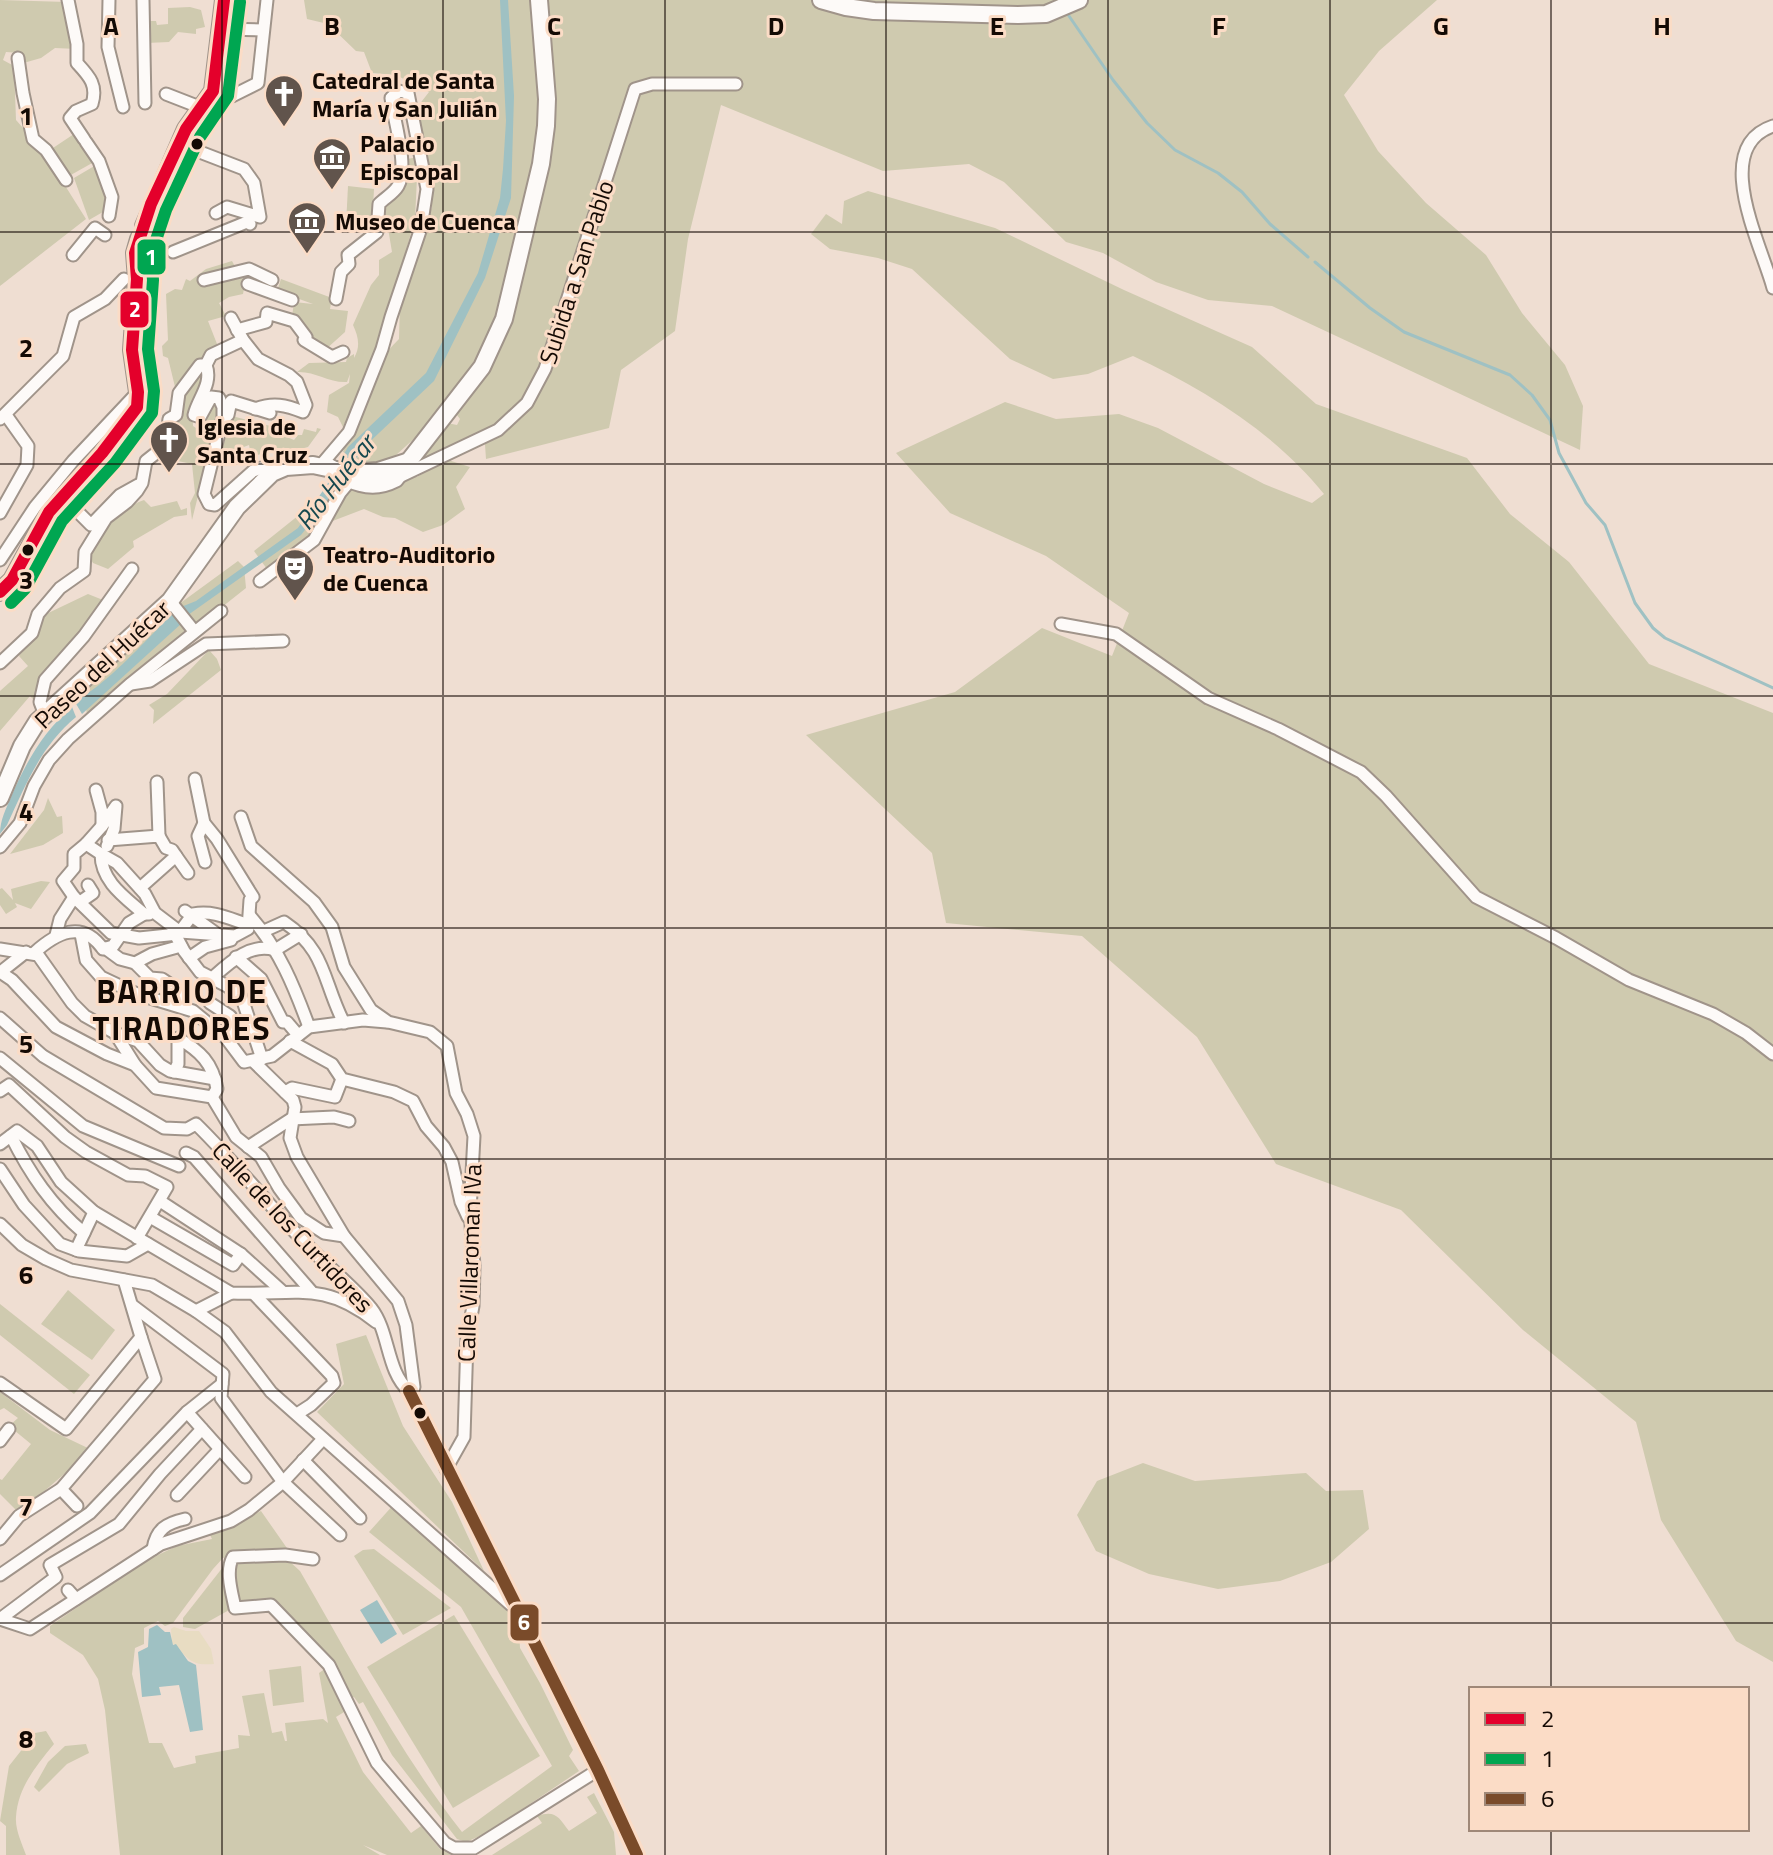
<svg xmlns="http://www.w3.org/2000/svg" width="1773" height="1855" viewBox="0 0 1773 1855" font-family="'Titillium Web',sans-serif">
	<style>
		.green { fill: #cfcaaf; fill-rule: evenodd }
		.sand { fill: #e8dcc2 }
		.water { fill: #9fc1c3 }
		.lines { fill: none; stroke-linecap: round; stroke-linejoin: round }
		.stream { stroke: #9fc1c3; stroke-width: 3 }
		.street-casing { stroke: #a0948a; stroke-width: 15 }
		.secondary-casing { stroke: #a0948a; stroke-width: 20 }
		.street { stroke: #fdfaf8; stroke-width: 11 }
		.secondary { stroke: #fdfaf8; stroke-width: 16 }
		.bus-1-casing { stroke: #fbdcc6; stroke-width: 18 }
		.bus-2-casing { stroke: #fbdcc6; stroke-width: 18 }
		.bus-3-casing { stroke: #fbdcc6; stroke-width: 18 }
		.bus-1 { stroke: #e4002b; stroke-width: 12 }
		.bus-2 { stroke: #00a651; stroke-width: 12 }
		.bus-3 { stroke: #7a4b2a; stroke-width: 12 }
		.grid { fill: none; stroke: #140a04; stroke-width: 2; stroke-opacity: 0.55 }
		.bus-dot { fill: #140a04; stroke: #fbdcc6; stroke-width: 3 }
		.labels { text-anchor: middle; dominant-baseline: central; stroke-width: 6; stroke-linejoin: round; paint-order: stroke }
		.poi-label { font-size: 24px; font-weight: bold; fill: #140a04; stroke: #fbdcc6; text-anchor: start }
		.street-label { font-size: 24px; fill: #140a04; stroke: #fbdcc6 }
		.water-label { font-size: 26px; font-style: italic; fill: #16484f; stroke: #fbdcc6 }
		.district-label { font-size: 32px; font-weight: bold; letter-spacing: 2px; fill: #140a04; stroke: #fbdcc6 }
		.grid-label { font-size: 26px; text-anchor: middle; font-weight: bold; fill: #140a04; stroke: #fbdcc6; stroke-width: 6; stroke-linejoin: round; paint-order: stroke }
		.line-badge { stroke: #fbdcc6; stroke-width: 3 }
		.badge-label { font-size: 22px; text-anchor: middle; font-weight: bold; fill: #fff }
	</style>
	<rect width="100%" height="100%" fill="#efded2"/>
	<g class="green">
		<polygon points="0,0 67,2 77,49 55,48 41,58 20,64 20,53 6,52 3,60 14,66 16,120 44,152 86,219 0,286"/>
		<path d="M304 0H1437L1379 51 1344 95 1378 151 1426 203 1486 255 1522 313 1565 365 1583 406 1580 450 1272 306 1208 300 1156 282 1103 253 1066 242 1004 182 969 164 883 171 721 105 688 239 675 331 621 370 609 428 486 459 484 430 414 463 447 423 457 425 460 419 450 406 395 456 368 465 343 452C357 414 368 368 399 339L400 300 432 207 430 173 419 138 415 110 429 92 396 75 372 73 364 52 356 51 328 24 307 19Z"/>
		<polygon points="190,7 201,10 205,27 196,29 196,34 178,32 169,42 146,43 146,21 156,21 157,25 168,24 168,8"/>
		<polygon points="77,132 94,162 69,176 50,150"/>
		<path d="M418 157 415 219 377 352 343 427 338 417 327 412 329 395 349 383 350 374 347 382C329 383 315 371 297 372L309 363 346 362 347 358 354 354V358C361 346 358 336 353 325L371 285 379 275V260L392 252 388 228 377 233V212L397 188 402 160Z"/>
		<polygon points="96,165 108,209 89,220 74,178"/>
		<polygon points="348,186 374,189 372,226 366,229 346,225"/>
		<path d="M868 191 995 228 1124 290 1252 347 1316 404 1467 458 1510 514 1569 562 1649 664 1773 713V1662L1736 1641 1661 1520 1636 1422 1523 1330 1401 1210 1276 1164 1197 1037 1082 936 946 923 932 853 806 735 955 692 1042 628 1112 656 1129 613 1046 556 950 513 896 453 1005 402 1056 419 1119 414 1158 428 1264 484 1312 503 1324 494C1275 433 1204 389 1133 356L1088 374 1053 379 1010 359 912 269 878 258 830 249 811 234 826 214 842 224 844 201Z"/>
		<path d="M232 261 239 274 247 272 243 294 229 297 219 303 226 316 208 321 219 349C205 369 191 401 193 426L196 428 211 402 217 403 219 412 192 520 190 503 195 493 192 464 173 460 175 454 168 451 185 392 176 391 168 358 163 356 162 346 168 340 166 294 175 289 182 290 186 279 190 281 206 269Z"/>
		<polygon points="281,279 332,298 330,309 348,311 345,332 325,350 307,339 292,317 294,302 313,304 277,291"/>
		<polygon points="232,416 278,428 277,433 294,440 298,435 302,435 304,429 316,432 317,428 321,429 308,447 293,451 290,449 251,456 249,445 220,456"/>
		<polygon points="445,459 470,467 456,487 465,509 443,525 423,532 395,518 383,517 364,509 330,522 357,475 417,477"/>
		<path d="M144 500 151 507 177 501 181 510 187 508V515L174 517 133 541 134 547 108 569 93 563 89 556C104 531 116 510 144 500Z"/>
		<polygon points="299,515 315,532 294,552 267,569 254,551"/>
		<polygon points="238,561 244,567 246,588 87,714 83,693 170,601 175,607"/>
		<polygon points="88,594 103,600 64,655 37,703 30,696 0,731 0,691 28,666 19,656 42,616"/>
		<polygon points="209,650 217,659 221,670 153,724 154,710 149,705 167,694"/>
		<polygon points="48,798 57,817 62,816 63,833 43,845 10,854 44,810"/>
		<polygon points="41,881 50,882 31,909 15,903 17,907 6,914 0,905 0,889 2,888 13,900 11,889"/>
		<polygon points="68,1290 115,1330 92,1360 41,1324"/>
		<polygon points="0,1304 90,1375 74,1394 0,1335"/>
		<polygon points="366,1335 403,1426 452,1502 484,1571 317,1412 344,1384 336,1344"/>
		<polygon points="0,1392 50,1430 92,1450 19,1513 0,1494 0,1479 2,1480 31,1444 9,1426 18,1418 4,1408 0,1410"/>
		<polygon points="1143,1463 1195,1481 1306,1473 1326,1491 1363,1490 1369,1529 1331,1562 1280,1581 1218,1589 1149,1574 1096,1551 1077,1515 1097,1481"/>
		<path d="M395 1503 518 1611 520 1648 540 1683 573 1750 569 1756 579 1771 487 1833 466 1842 457 1839 392 1755 363 1702 359 1704 354 1697 347 1700 349 1709 336 1717 363 1772 411 1833 421 1826 440 1849 452 1855H387L363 1845 380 1855H120L105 1710 98 1679 83 1655 50 1633V1626L143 1562 177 1546 212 1539 210 1535 261 1511 289 1551 288 1560 300 1571C352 1660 398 1751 462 1832L552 1766 461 1607 369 1532ZM238 1553 231 1588 235 1608 271 1605 329 1666 319 1673 328 1723 323 1719 285 1723 287 1741H285L282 1731 272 1733 264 1693 242 1696 250 1736 238 1735 239 1748 195 1756 196 1763 174 1768 162 1743H149L132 1674 135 1648 144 1644V1628L158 1621 165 1626 173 1623 213 1569 223 1558Z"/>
		<polygon points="374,1549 451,1608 403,1635 354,1556 363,1550"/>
		<polygon points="223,1567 227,1570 231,1609 195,1629 183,1627 183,1618"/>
		<polygon points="454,1615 540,1756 453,1808 367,1667"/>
		<polygon points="301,1666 304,1702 273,1706 269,1670"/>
		<path d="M46 1731 54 1744C36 1766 18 1787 16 1817 15 1829 22 1844 26 1855H6V1826L0 1821 9 1766 35 1733Z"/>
		<polygon points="86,1744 89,1753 67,1764 39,1792 34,1787 48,1762 65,1746"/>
		<path d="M594 1793 614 1832 616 1855H492L542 1823 537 1816C556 1810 558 1817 569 1831L597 1813 587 1797Z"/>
	</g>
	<path class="sand" d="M174 1627 186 1631H199L211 1649 214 1664C188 1666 190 1658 172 1643L171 1629Z"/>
	<g class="water">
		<polygon points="500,0 508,0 514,96 511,198 485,278 434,381 361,450 352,466 340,461 348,447 426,373 478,273 500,198 503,169 506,121"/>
		<polygon points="332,477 342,483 301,535 188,615 181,607 196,601 298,528"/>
		<path d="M173 613 182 623 82 714 75 702 78 697C96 696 157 629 173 613Z"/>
		<path d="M72 707 76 717C41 746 26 784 7 825L0 834C0 820 6 809 11 797 26 762 43 732 72 707Z"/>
		<polygon points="377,1600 397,1634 381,1644 360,1610"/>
		<polygon points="157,1625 165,1632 170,1632 173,1645 176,1644 188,1661 196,1665 203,1730 190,1732 179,1685 159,1687 161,1695 142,1697 138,1652 148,1647 149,1629"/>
	</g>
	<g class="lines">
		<g class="stream">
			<polyline points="1069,16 1113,80 1147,123 1175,150 1218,173 1242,192 1270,224 1308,257"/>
			<polyline points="1315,262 1370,308 1404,332 1510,375 1532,395 1550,420 1559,453 1586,503 1605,525 1635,603 1653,628 1665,638 1773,688"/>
		</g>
		<defs>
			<g id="street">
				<path d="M68 0 77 44V63C89 76 98 85 92 104L76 111 70 118 84 139"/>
				<polyline points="109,0 108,47 123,107"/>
				<polyline points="143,0 145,103"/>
				<polyline points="221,29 263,30"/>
				<polyline points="18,58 23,93 33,139 46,150 66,180"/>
				<polyline points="166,94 202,108"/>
				<polyline points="210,96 217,93 232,96 258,83 267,0"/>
				<path d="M1773 126C1710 147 1761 244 1773 288"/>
				<polyline points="86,142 99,161 112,197 109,216"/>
				<polyline points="179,144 244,169 254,183 260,217 227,207 216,213"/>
				<polyline points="173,252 247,222 250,224"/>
				<polyline points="73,255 95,228 105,235"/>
				<polyline points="204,280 249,269 272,280"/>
				<polyline points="248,284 292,300"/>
				<path d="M231 318 243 340 258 359 289 375 297 382 306 405 303 412C286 405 273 402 255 409"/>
				<polyline points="237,330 266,322 267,313 294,321 306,337 304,340 332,357 343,352"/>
				<polyline points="206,365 211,355 243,340"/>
				<polyline points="224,417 228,415 231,401 270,413"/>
				<polyline points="0,419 63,356 74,317 105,299 124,279"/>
				<path d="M321 465 349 432 382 349 391 317 421 228 427 189 408 93 399 91 391 98C394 121 409 167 398 186 394 193 385 198 379 204L377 232 348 255 349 264 341 272 336 299"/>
				<polyline points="399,477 498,430 527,403 545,369 635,89 652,84 736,84"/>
				<polyline points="62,496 91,525 120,495 138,485"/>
				<polyline points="0,513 27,465 28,446 6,415"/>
				<polyline points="0,560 35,507 73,461 138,392"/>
				<polyline points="260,581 314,540 340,493 350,481"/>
				<polyline points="170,601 194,631"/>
				<polyline points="1061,624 1116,634 1208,698 1278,729 1361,772 1386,796 1476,897 1556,938 1629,980 1713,1014 1746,1033 1773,1054"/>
				<path d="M0 663 32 633 38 614 60 588 84 571 85 552 106 518 127 502 137 491 142 483 146 461 165 446 169 419 176 415 179 393 200 365H206C213 384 198 398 194 415L200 417 211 397 219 398 223 407V417L204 494 209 504 215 505 253 471 261 468 272 473"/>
				<polyline points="131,684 150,681 206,644 283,641"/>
				<polyline points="45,715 40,702 45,680 84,636 132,569"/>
				<polyline points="195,779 204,823"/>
				<polyline points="157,782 159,836"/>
				<polyline points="96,790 102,812 102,826 116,806 114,829 107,846"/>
				<polyline points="241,817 251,846 314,902 332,927 344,967 371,1010 388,1022 430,1032 447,1046 456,1093 467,1114 474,1136 470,1211 474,1266 473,1306 467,1339 464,1437 446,1469"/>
				<path d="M102 826 86 844 74 854V868L63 881 74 897 111 933 139 938 178 934 193 914C214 910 230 919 249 925"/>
				<polyline points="108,840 159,836 166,848 172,850 176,856 140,888"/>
				<path d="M86 844 101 854C101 882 126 898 144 914H149"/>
				<polyline points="0,847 20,823 34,786 49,760 68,739 129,685 221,611"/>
				<polyline points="101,854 117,863 145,894 155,913 180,932 235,936 248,929 250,900 253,897 217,839 204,823 198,836 205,862"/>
				<polyline points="176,856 188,873"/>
				<polyline points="80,902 93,893 88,885"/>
				<polyline points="185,911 217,934"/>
				<path d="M250 916C279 949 294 986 309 1027"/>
				<path d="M264 931 284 922C327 951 322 980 344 1023"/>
				<polyline points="81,934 86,960 101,977 137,994 193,1011 226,1038 244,1062 272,1056 309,1027 363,1020 387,1022"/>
				<polyline points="175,934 184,951 200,972 227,986 242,998 262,1059"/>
				<polyline points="56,935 60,919 74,897"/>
				<polyline points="105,948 120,959 135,963 152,954 181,946"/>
				<polyline points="0,949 38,955 72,1003 85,1016 115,1033 138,1041 160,1065 170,1071 215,1079"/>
				<path d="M34 953C56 933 82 919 103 949L113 946 129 923 144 914"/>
				<polyline points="236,957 261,979 283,1022 287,1022 298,1035"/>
				<polyline points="189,958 205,947 231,940"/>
				<polyline points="135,963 150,978 162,979 168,983 180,996 185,1007"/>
				<polyline points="2,971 26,952"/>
				<polyline points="0,972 12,980 56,1027 107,1054 135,1065 156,1088 212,1097 236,1137 261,1157 279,1188 301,1218 324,1233 344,1236"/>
				<path d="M211 979C229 963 250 942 275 950L301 934"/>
				<polyline points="210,1003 230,1016 228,1022 229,1034 226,1038"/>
				<path d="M0 1018 43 1056 164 1128 187 1129 196 1124C236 1163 270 1207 309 1247 329 1268 353 1286 371 1308 390 1332 386 1371 409 1391L598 1770 637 1855"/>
				<polyline points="115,1033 135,1065"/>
				<polyline points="290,1041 332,1064 342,1079 394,1092 413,1101 426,1126 444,1147 452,1162 461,1202 468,1217"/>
				<polyline points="0,1058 83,1126 179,1166"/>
				<polyline points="253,1061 293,1100 295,1107 290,1138 297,1157 344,1236 398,1301 406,1325 414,1387 409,1391"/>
				<path d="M174 1072 178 1064V1038C200 1051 213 1063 217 1089L212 1097"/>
				<polyline points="0,1091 9,1085 65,1137 86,1152 128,1175 145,1176 167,1187 137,1238"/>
				<polyline points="285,1092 292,1088 335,1097 342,1079"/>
				<path d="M11 1136C30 1174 51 1205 84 1233"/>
				<path d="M0 1144 17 1131 37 1146 61 1182 94 1212 231 1293C292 1296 323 1279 376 1322"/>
				<polyline points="248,1147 291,1119 334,1117 349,1121"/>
				<polyline points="186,1153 194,1157 311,1291"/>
				<polyline points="0,1169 24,1205 60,1244 79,1251 127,1256 148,1244"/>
				<polyline points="160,1201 241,1254 283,1292"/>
				<polyline points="150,1217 233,1265 241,1254"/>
				<polyline points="0,1224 22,1245 46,1259 71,1270 152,1285 196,1311 225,1332 271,1392 511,1605"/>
				<polyline points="76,1250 94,1212"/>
				<polyline points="254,1294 332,1376 334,1383 311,1405 297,1414"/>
				<polyline points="133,1306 223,1374 221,1398 283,1482 340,1535"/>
				<polyline points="196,1311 231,1293"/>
				<polyline points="0,1383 66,1429 141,1337 124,1280"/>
				<polyline points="187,1412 245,1477"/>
				<polyline points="0,1441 9,1429"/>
				<polyline points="303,1460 360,1518"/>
				<polyline points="61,1489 77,1506"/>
				<polyline points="177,1495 220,1449"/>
				<polyline points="0,1539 19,1516 61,1489 155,1379 141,1337"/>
				<path d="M153 1549C156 1529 167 1523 185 1519"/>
				<path d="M313 1559 285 1555 233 1557C225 1571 232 1593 235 1608L271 1605 329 1665 377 1763 445 1843 454 1848H474L598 1770"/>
				<polyline points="0,1575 90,1513 187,1412 222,1384"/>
				<polyline points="68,1590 76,1599"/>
				<polyline points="0,1619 30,1629 161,1544 231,1521 249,1510 283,1482 323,1439"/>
				<polyline points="0,1619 56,1577 50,1565 119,1524 160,1474 202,1429"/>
			</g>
			<g id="secondary">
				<polyline points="821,0 846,7 874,11 1018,15 1046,14 1079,0"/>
				<polyline points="144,226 186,129 213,91 224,0"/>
				<path d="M329 467C350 481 370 492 395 479L482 367 504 319 541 164 546 126 547 99 539 0"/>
				<polyline points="0,592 12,580 49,512 102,453 137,407 138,392 132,350 137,279 135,253 139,239"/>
				<polyline points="0,798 22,746 37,722 170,601 237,507 272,473 286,467 313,465 350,473 378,471 406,462"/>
			</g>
		</defs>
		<use href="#street" class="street-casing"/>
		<use href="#secondary" class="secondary-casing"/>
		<use href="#street" class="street"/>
		<use href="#secondary" class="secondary"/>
		<defs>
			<polyline id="bus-1" points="0,592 12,580 49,512 102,453 137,407 138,392 132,350 137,279 135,253 151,204 186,129 213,91 224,0"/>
			<polyline id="bus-2" points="11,603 25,589 62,521 115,463 152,413 154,391 148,349 153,280 151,255 166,210 200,137 228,96 240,2"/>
			<polyline id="bus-3" points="409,1391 598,1770 637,1855"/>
		</defs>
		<use href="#bus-1" class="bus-1-casing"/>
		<use href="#bus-2" class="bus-2-casing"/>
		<use href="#bus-3" class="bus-3-casing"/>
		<use href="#bus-1" class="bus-1"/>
		<use href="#bus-2" class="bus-2"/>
		<use href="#bus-3" class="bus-3"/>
	</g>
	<path class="grid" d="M222 0V1855M443 0V1855M665 0V1855M886 0V1855M1108 0V1855M1330 0V1855M1551 0V1689M0 232H1773M0 464H1773M0 696H1773M0 928H1773M0 1159H1773M0 1391H1773M0 1623H1773M1551 1829V1855"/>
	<defs>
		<symbol id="church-pin" viewBox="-11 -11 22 30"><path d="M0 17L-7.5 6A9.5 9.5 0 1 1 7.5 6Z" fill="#61544c" stroke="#fbdcc6"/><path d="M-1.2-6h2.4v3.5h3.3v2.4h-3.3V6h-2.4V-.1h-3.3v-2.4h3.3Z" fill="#fff"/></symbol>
		<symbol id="museum-pin" viewBox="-11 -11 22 30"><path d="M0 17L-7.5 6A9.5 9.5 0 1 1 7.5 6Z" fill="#61544c" stroke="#fbdcc6"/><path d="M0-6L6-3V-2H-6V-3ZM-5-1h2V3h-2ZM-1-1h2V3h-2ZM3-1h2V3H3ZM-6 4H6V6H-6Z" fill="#fff"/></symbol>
		<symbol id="theatre-pin" viewBox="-11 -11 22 30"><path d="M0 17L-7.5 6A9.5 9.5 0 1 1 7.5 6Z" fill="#61544c" stroke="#fbdcc6"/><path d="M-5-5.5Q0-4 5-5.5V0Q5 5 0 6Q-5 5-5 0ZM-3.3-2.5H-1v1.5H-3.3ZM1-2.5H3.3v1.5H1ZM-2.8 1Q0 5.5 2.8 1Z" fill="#fff"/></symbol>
	</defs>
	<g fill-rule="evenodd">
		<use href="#church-pin" x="262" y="72" width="44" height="60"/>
		<use href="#museum-pin" x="310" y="135" width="44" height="60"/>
		<use href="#museum-pin" x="285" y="199" width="44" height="60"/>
		<use href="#church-pin" x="147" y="418" width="44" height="60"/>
		<use href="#theatre-pin" x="273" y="546" width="44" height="60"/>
	</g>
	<g class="bus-dot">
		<circle cx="197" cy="144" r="7"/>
		<circle cx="28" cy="550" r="7"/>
		<circle cx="420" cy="1413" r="7"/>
	</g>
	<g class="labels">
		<g class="poi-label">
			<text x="312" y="80">Catedral de Santa<tspan x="312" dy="28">María y San Julián</tspan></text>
			<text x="360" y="143">Palacio<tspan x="360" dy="28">Episcopal</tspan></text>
			<text x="335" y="221">Museo de Cuenca</text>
			<text x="197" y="426">Iglesia de<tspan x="197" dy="28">Santa Cruz</tspan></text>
			<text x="323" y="554">Teatro-Auditorio<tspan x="323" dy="28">de Cuenca</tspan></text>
		</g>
		<g class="street-label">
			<text transform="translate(576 272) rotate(-72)">Subida a San Pablo</text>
			<text transform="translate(102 664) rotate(-43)">Paseo del Huécar</text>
			<text transform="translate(293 1227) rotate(47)">Calle de los Curtidores</text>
			<text transform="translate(469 1263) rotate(-88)">Calle Villaroman IVa</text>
		</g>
		<g class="water-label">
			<text transform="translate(335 482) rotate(-52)">Río Huécar</text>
		</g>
		<g class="district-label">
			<text x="182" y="991">BARRIO DE<tspan x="182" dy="37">TIRADORES</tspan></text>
		</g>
	</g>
	<g class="grid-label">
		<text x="111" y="35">A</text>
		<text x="332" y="35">B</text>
		<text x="554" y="35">C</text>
		<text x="776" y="35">D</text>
		<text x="997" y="35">E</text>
		<text x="1219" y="35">F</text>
		<text x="1441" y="35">G</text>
		<text x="1662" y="35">H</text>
		<text x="26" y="125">1</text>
		<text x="26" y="357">2</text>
		<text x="26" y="589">3</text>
		<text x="26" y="821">4</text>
		<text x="26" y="1053">5</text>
		<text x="26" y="1284">6</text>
		<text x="26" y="1516">7</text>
		<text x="26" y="1748">8</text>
	</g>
	<g class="line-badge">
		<rect x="136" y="238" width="31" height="38" rx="8" fill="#00a651"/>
		<rect x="119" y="290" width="31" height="39" rx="8" fill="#e4002b"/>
		<rect x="509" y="1603" width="31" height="39" rx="8" fill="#7a4b2a"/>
	</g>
	<g class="badge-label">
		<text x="151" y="265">1</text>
		<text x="135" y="317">2</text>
		<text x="524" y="1630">6</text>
	</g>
	<rect x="1469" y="1687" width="280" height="144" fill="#fbdcc6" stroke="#9f8878" stroke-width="2"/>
	<rect x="1485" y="1713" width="40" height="12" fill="#e4002b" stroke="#9f8878" stroke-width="2"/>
	<text x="1541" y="1727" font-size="24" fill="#140a04">2</text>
	<rect x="1485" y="1753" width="40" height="12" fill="#00a651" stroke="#9f8878" stroke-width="2"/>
	<text x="1541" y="1767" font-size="24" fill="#140a04">1</text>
	<rect x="1485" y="1793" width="40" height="12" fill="#7a4b2a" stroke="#9f8878" stroke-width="2"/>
	<text x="1541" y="1807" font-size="24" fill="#140a04">6</text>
</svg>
